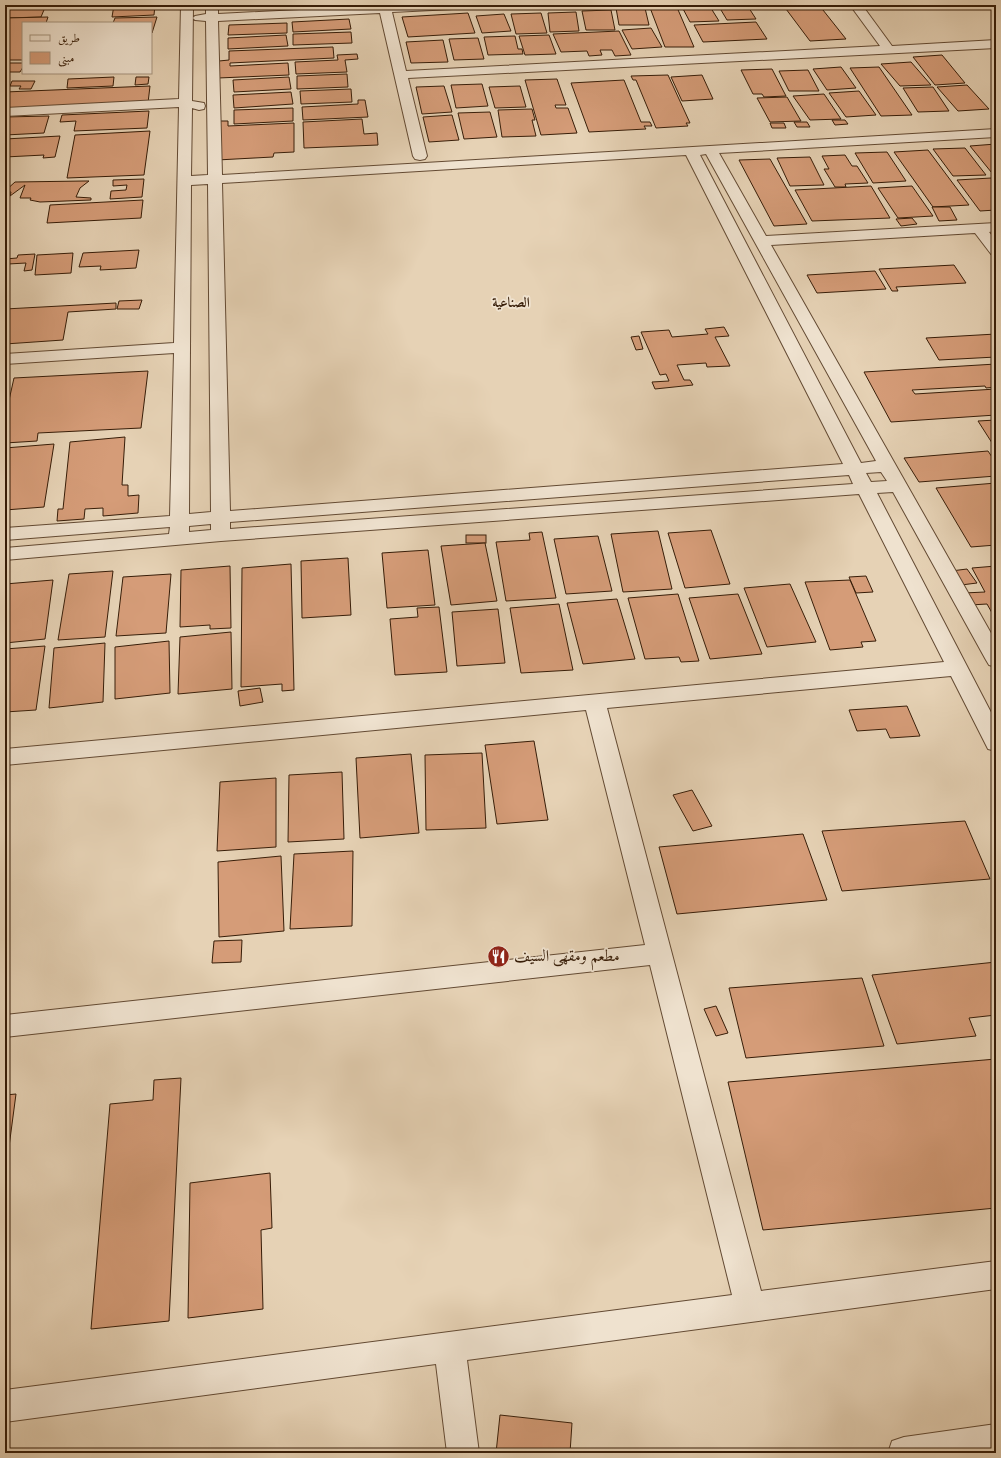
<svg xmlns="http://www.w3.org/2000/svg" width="1001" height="1458" viewBox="0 0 1001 1458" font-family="'Sorts Mill Goudy',Amiri,serif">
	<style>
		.building { fill: #d59c78; stroke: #371d08 }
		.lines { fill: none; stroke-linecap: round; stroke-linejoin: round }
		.minor-casing { stroke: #634a33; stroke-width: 2 }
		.tertiary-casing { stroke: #634a33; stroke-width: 2 }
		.minor { fill: #efe2cf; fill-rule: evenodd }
		.tertiary { fill: #efe2cf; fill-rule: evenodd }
		.labels { text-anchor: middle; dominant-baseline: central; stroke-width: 3.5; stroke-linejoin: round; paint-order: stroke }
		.far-neighbourhood-label { font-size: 14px; font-weight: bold; fill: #371d08; stroke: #efe2cf }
		.poi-label { font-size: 16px; fill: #371d08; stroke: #efe2cf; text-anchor: start }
	</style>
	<rect width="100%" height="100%" fill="#e6d2b5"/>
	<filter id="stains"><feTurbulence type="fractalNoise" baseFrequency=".005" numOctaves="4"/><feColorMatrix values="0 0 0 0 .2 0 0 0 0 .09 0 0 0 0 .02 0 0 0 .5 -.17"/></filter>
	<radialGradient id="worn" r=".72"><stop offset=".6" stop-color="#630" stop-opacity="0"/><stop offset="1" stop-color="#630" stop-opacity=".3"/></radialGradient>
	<g class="building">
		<polygon points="5,5 46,5 41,17 5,18"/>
		<polygon points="114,5 155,5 154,15 112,17"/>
		<polygon points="649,5 676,5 694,47 665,47"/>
		<polygon points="681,5 709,5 719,21 690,22"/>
		<polygon points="718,5 747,5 756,19 727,20"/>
		<polygon points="783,5 819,5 846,39 810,41"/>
		<polygon points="957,5 996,5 996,6 958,7"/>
		<polygon points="616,8 645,8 649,25 619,25"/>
		<polygon points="611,10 615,30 586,30 582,11"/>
		<polygon points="576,12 579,31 550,32 548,13"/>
		<polygon points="468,13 475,33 408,37 402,17"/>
		<polygon points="541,13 547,33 516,34 511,14"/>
		<polygon points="504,14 511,31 482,33 476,16"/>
		<polygon points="48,17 46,23 23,23 23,60 5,60 5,18"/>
		<polygon points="157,17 152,33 151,23 113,23 115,18"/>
		<polygon points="349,19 351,29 293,32 292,22"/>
		<polygon points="756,22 767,39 703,42 694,25"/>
		<polygon points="287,23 287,33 228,35 229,25"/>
		<polygon points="651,28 662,47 632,49 622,30"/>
		<polygon points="619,31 631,55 615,56 612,50 600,50 602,55 589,56 587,51 561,52 553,34"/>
		<polygon points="351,32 352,43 293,45 293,34"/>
		<polygon points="286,35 288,46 228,49 228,38"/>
		<polygon points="549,35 556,54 525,55 519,36"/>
		<polygon points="515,36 518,49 522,49 523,54 488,55 484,37"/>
		<polygon points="478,38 484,59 454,60 449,39"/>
		<polygon points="443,40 448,62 411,63 406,42"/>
		<polygon points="333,47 334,58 230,63 230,66 288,63 289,75 218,78 219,61 229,60 229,51"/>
		<polygon points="357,54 358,59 345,60 347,72 296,74 295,62 338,60 337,55"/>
		<polygon points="942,55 965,83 935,85 913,57"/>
		<polygon points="911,62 931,85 900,86 881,64"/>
		<polygon points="5,63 23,63 23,67 20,72 5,72"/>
		<polygon points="841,67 856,88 827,90 813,69"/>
		<polygon points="879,67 912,115 881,116 850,68"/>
		<polygon points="772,69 786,96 764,97 762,94 753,94 741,70"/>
		<polygon points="808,70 819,91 789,91 779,71"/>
		<polygon points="347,74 348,87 297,89 297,76"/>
		<polygon points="668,75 690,123 686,123 688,126 656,128 636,80 633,80 631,76"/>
		<polygon points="702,75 713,99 682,101 671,77"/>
		<polygon points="114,77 113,86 67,88 68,79"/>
		<polygon points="136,77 149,77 148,84 135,85"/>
		<polygon points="289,77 291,89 234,92 233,80"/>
		<polygon points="557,79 566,105 555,105 556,108 568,108 577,133 541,135 525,80"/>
		<polygon points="624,80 641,122 650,122 652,126 644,126 646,129 589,132 571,83"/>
		<polygon points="12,81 35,81 31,89 19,89 21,86 10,86"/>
		<polygon points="482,84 488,106 456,108 451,85"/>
		<polygon points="967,85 989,109 958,111 937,87"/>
		<polygon points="150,86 148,103 5,109 5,92"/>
		<polygon points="444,86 452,112 422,114 416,87"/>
		<polygon points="520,86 526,107 495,108 489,87"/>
		<polygon points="933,87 949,111 918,112 903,88"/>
		<polygon points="351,89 352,102 301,104 300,91"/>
		<polygon points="859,91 876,115 846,117 829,93"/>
		<polygon points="291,92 293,104 234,108 233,95"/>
		<polygon points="824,94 841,119 810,120 793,96"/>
		<polygon points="787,97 801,121 770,122 757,98"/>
		<polygon points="358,100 365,100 368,117 303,120 302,107 358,104"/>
		<polygon points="293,108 293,121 234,124 234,110"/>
		<polygon points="532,109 535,120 532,120 536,136 502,137 498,110"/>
		<polygon points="149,111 147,128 74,131 76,121 60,122 62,115"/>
		<polygon points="490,112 497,137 464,139 458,113"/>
		<polygon points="452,115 459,140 429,142 423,117"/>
		<polygon points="49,116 44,133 5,135 5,117"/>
		<polygon points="362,119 364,134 377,133 378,145 304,148 303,122"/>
		<polygon points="832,120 845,120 848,124 835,125"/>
		<polygon points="220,121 228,121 228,126 294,123 294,152 274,153 273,157 217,160"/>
		<polygon points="794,122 807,122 810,127 797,127"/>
		<polygon points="770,123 784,123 786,128 772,128"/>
		<polygon points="150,131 144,175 67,178 75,135"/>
		<polygon points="60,136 55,157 43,158 44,155 5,157 5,139"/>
		<polygon points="996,144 996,178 970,146"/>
		<polygon points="965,148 986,175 953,176 933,149"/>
		<polygon points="928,150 969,205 933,207 894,152"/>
		<polygon points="887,152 906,181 873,183 855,153"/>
		<polygon points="845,155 852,166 857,166 868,183 845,184 846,187 835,187 824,169 829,169 822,156"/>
		<polygon points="810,157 824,185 790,186 777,158"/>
		<polygon points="770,159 807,224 774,226 739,160"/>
		<polygon points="991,178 996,185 996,210 980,211 957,180"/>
		<polygon points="144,179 142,197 110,199 111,191 126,190 127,185 113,186 113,180"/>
		<polygon points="84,181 89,181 80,188 76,197 91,198 91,200 40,202 30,200 31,198 20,198 25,185 10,196 11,192 5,191 15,182"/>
		<polygon points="871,186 890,218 812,221 795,190"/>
		<polygon points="912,186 933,216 898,218 878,188"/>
		<polygon points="143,200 141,218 47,223 50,205"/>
		<polygon points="932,207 950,207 957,220 939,221"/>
		<polygon points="912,218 917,224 901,226 896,219"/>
		<polygon points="139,250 136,268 100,270 101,266 79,267 83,253"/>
		<polygon points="73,253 71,273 35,275 37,255"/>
		<polygon points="35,254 32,270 24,271 26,263 8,264 5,276 5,259 17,258 18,255"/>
		<polygon points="954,265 966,283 896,287 898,291 892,291 879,269"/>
		<polygon points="875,271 886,289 817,293 807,275"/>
		<polygon points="142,300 139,309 117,309 119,301"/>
		<polygon points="116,303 116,309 68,312 63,340 5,344 5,309"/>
		<polygon points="724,327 729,336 715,337 730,366 707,367 706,363 677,365 684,380 690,380 693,385 655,389 652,382 669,381 666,374 660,375 641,332 669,330 672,337 708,334 705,329"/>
		<polygon points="996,334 996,357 939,360 926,338"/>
		<polygon points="639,336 643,349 636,350 631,337"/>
		<polygon points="996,364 996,387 986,388 985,386 912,390 915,394 996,389 996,415 891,422 864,372"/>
		<polygon points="148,371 141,428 38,433 37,441 5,443 5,418 14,378"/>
		<polygon points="996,420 996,445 994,446 978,421"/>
		<polygon points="125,437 122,485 128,485 128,496 139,495 138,513 103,516 103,508 85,509 84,519 57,521 58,509 63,509 70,442"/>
		<polygon points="54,444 44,507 5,510 5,448"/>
		<polygon points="988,451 996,463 996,476 919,482 904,458"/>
		<polygon points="996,483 996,545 971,547 936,488"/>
		<polygon points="711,530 730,584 685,588 668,533"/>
		<polygon points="658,531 672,589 623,592 611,534"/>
		<polygon points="542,532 556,598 506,601 496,542 530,540 529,533"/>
		<rect x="466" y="535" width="20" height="8"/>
		<polygon points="598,536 612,591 566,594 554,539"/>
		<polygon points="485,543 497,601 451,605 441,546"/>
		<polygon points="428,550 435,605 387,608 382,553"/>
		<polygon points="348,558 351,615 302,618 301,561"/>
		<polygon points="291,564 294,690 282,691 282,684 241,687 242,568"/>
		<polygon points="230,566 231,628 210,629 210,625 180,627 181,570"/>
		<polygon points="996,566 996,620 987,604 970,605 964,593 985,592 972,568"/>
		<polygon points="967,569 977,583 961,585 951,571"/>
		<polygon points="113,571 105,637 58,640 69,574"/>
		<polygon points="171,574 166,633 116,636 123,577"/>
		<polygon points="866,576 873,592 856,593 849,577"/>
		<polygon points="53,580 45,639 5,643 5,584"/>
		<polygon points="850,580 876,641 861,642 863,647 830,650 805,582"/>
		<polygon points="790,584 816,642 767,647 744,588"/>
		<polygon points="678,594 699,661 681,662 679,657 645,659 628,598"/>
		<polygon points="738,594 762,654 710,659 689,598"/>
		<polygon points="617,599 635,659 583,664 567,603"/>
		<polygon points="559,604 573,670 521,673 510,608"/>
		<polygon points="439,607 447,672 395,675 390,619 418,617 417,608"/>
		<polygon points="498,609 505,663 457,666 452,612"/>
		<polygon points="231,632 232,689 178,694 180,637"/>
		<polygon points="169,641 170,693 115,699 115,647"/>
		<polygon points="105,643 103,702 49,708 54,648"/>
		<polygon points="45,646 36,710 5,712 5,649"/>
		<polygon points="260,688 263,702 240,706 238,691"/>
		<polygon points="907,706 920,736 890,738 886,729 857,731 849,710"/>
		<polygon points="534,741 548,820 497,824 485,745"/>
		<polygon points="482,753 486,828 426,830 425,755"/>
		<polygon points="411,754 419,833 360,838 356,758"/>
		<polygon points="342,772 344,839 288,842 289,775"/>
		<polygon points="276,778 276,847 217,851 220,782"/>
		<polygon points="692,790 712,826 693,831 673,795"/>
		<polygon points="965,821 990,879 842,891 822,831"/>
		<polygon points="803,834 827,900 677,914 659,847"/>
		<polygon points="353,851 352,926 290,929 294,854"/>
		<polygon points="281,856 284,931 219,937 218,862"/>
		<polygon points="242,940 241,962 212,963 214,941"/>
		<polygon points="996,962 996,1015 969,1018 976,1036 897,1044 872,975"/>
		<polygon points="862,978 884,1046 746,1058 729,988"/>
		<polygon points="716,1006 728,1033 716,1036 704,1009"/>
		<polygon points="996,1059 996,1208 763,1230 728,1082"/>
		<polygon points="181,1078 169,1321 91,1329 110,1104 153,1100 154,1080"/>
		<polygon points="16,1094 5,1177 5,1095"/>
		<polygon points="270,1173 272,1228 261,1230 263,1309 188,1318 190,1183"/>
		<polygon points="500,1415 572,1423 570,1453 496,1453"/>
	</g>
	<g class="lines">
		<defs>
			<path id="minor" d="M181 5H193L192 101 204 103 205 106 204 109 199 110 192 108 191 176 208 175 206 21 195 20 193 18 195 16 206 14V5H218V14L400 5H479L477 7 473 8 392 12 406 71 880 46 850 5H862L892 46 996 40V48L408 78 427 156 425 159 420 160 415 159 413 156 380 13 218 21 222 175 996 129V137L719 153 766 236 996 223V231L989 232 996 241V256L991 254 975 233 771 245 996 642V667L989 665 986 660 893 492 877 493 996 722V751L988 749 951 676 607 708 761 1291 996 1261V1289L467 1360 479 1453H447L436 1364 5 1422V1390L732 1295 650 965 5 1037V1015L645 945 586 710 5 765V749L944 662 859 494 221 541 5 560V548L169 534 170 527 5 540V528L170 516 174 353 5 364V354L174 343 179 107 5 116V108L179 99ZM706 154 876 461 861 463 700 155ZM686 155 843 464 230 511 222 183ZM208 184 211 512 189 514 191 185ZM881 472 887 481 871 482 866 473ZM849 475 853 484 230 529V522ZM211 524V530L189 532V526Z"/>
			<polygon id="tertiary" points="996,1424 996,1453 888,1453 892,1441 904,1437"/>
		</defs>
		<use href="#minor" class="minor-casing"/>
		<use href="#tertiary" class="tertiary-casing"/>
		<use href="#minor" class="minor"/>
		<use href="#tertiary" class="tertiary"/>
	</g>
	<defs>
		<symbol id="restaurant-disc" viewBox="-11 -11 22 22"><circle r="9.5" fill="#8f2418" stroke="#efe2cf"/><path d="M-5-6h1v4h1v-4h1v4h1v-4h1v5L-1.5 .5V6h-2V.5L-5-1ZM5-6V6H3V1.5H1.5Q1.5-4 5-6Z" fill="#fff"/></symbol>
	</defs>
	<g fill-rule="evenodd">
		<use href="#restaurant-disc" x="486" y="944" width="25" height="25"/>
	</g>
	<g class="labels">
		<g class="far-neighbourhood-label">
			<text x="511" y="304">الصناعية</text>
		</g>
		<g class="poi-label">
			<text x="514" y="957">مطعم ومقهى السيف</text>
		</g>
	</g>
	<rect width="1001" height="1458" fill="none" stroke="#e6d2b5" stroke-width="20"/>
	<rect x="6" y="6" width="989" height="1446" fill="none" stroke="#371d08" stroke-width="2"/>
	<rect x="10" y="10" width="981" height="1438" fill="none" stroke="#371d08"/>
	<rect x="22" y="22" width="130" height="52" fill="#efe2cf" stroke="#a5937f"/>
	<rect x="30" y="35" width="20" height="6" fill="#efe2cf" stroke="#a5937f"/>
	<text x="58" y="42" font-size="12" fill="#371d08">طريق</text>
	<rect x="30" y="52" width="20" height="12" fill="#d59c78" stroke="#a5937f"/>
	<text x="58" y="62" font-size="12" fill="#371d08">مبنى</text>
	<rect width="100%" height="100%" filter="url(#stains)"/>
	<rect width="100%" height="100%" fill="url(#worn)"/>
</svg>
